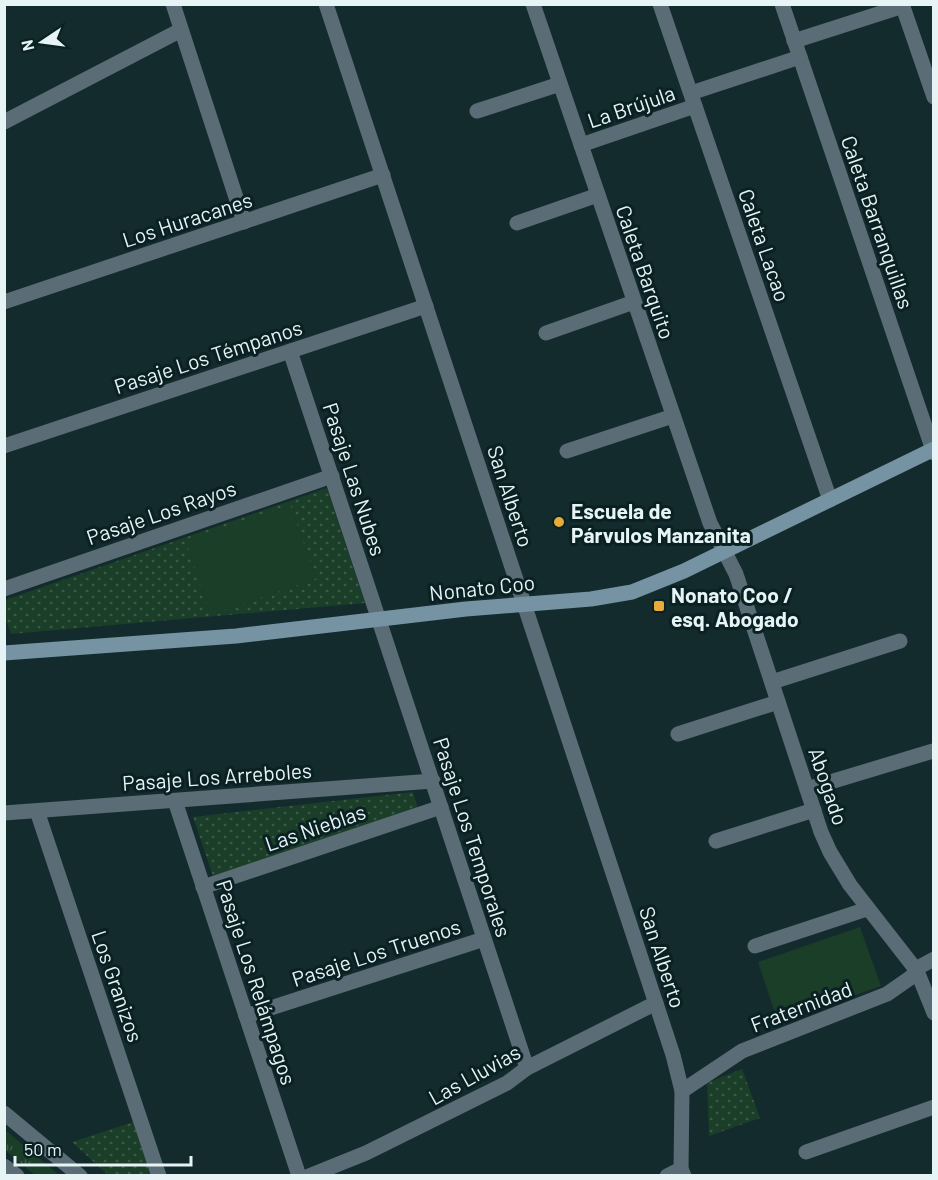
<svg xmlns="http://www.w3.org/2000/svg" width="938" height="1180" viewBox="0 0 938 1180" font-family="Barlow,sans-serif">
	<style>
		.grass { fill: url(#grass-tufts) }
		.park { fill: url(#park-dots) }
		.pitch { fill: #1a3e28 }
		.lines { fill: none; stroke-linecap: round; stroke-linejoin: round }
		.minor { stroke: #5a6c75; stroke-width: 15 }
		.tertiary { stroke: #5a6c75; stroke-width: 15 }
		.secondary { stroke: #7593a2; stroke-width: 15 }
		.poi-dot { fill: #e8ab37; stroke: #0a2124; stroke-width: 2 }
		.labels { text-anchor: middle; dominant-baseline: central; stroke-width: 6; stroke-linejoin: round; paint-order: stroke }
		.street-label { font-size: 21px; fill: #e7f4f6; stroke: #0a2124 }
		.poi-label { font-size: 21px; font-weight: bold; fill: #e7f4f6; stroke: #0a2124; text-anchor: start }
	</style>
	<defs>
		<pattern id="grass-tufts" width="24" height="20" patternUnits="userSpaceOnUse" patternTransform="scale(1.5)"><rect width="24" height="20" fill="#1a3e28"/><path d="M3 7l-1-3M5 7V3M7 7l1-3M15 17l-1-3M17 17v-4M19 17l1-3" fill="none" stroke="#3b5a48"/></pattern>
		<pattern id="park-dots" width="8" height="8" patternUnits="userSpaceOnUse" patternTransform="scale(1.5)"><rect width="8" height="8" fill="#1a3e28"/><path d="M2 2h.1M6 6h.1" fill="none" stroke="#3b5a48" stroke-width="1.8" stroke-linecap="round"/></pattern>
	</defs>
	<rect width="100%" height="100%" fill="#142b2e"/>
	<polygon class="grass" points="4,1130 5,1130 59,1175 35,1175 5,1150"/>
	<g class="park">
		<polygon points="327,488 365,603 11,634 5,618 5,600"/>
		<polygon points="413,792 418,808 213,876 193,817"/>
		<polygon points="742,1069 760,1118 709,1136 707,1083"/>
		<polygon points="133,1122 151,1175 108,1175 72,1142"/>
	</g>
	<g class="pitch">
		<polygon points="291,506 316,579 210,615 186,541"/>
		<polygon points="860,927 881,986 778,1022 758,962"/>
	</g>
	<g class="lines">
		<g class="minor">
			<polyline points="173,4 244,222"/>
			<polyline points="326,4 673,1055 682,1091 681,1169 684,1176"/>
			<polyline points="533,4 710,523 736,574 821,832 830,852 850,885 917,971 934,1013"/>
			<polyline points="660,4 830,500"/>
			<polyline points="782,4 934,453"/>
			<polyline points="902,4 934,97"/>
			<polyline points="794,41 903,6"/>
			<polyline points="691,93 800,57"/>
			<polyline points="477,111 560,84"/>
			<polyline points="4,122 181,30"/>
			<polyline points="581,145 695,106"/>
			<polyline points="517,223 598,195"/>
			<polyline points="4,302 383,175"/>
			<polyline points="546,333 634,302"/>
			<polyline points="290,351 527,1068"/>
			<polyline points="4,446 426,306"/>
			<polyline points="567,451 673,416"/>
			<polyline points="4,589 332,476"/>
			<polyline points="772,682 900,641"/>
			<polyline points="678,734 778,702"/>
			<polyline points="807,789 933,751"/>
			<polyline points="175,801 299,1176"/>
			<polyline points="37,811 159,1176"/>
			<polyline points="4,813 433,781"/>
			<polyline points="716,841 814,810"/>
			<polyline points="203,887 441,807"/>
			<polyline points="755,946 867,909"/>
			<polyline points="246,1016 484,939"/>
			<polyline points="682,1091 742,1051 887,994 910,978 921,966 934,959"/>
			<polyline points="806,1152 934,1107"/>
			<polyline points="309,1176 366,1153 507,1083 527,1068 656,1003"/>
			<polyline points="667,1176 681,1169"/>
		</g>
		<g class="tertiary">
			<polyline points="4,1113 80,1176"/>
			<polyline points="4,1166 17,1176"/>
		</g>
		<polyline class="secondary" points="4,653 236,636 466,609 591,599 632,592 684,571 934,449"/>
	</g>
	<g class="poi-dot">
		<circle cx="559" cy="522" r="6"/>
		<rect x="653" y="600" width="12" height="12" rx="3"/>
	</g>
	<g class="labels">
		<g class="street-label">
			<text transform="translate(631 106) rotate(-19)">La Brújula</text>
			<text transform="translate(187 219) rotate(-18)">Los Huracanes</text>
			<text transform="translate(878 222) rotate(71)">Caleta Barranquillas</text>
			<text transform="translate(765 245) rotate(71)">Caleta Lacao</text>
			<text transform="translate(646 272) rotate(71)">Caleta Barquito</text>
			<text transform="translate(208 356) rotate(-18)">Pasaje Los Témpanos</text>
			<text transform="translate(355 479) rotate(72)">Pasaje Las Nubes</text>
			<text transform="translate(511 496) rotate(72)">San Alberto</text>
			<text transform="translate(161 512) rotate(-19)">Pasaje Los Rayos</text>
			<text transform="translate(482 587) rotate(-6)">Nonato Coo</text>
			<text transform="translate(217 776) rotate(-4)">Pasaje Los Arreboles</text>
			<text transform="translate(829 786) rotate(71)">Abogado</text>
			<text transform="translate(315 827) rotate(-19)">Las Nieblas</text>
			<text transform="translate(473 837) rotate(72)">Pasaje Los Temporales</text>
			<text transform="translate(376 952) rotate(-18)">Pasaje Los Truenos</text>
			<text transform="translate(663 957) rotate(72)">San Alberto</text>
			<text transform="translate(257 982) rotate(72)">Pasaje Los Relámpagos</text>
			<text transform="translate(118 986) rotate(71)">Los Granizos</text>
			<text transform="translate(801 1006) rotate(-21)">Fraternidad</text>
			<text transform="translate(474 1074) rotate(-29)">Las Lluvias</text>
		</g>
		<g class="poi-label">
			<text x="571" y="510">Escuela de<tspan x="571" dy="24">Párvulos Manzanita</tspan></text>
			<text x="671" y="594">Nonato Coo /<tspan x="671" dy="24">esq. Abogado</tspan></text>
		</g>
	</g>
	<rect width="938" height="1180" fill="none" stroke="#e7f4f6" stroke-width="12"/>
	<g transform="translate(42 42) rotate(257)" stroke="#0a2124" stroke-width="4.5" paint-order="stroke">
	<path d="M0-4.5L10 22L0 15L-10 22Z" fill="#e7f4f6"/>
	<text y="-9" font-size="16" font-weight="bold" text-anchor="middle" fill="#e7f4f6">N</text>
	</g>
	<path d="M15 1156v9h176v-9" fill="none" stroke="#e7f4f6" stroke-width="3"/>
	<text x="24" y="1156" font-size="18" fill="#e7f4f6" stroke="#0a2124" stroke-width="4.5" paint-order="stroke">50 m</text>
</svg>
